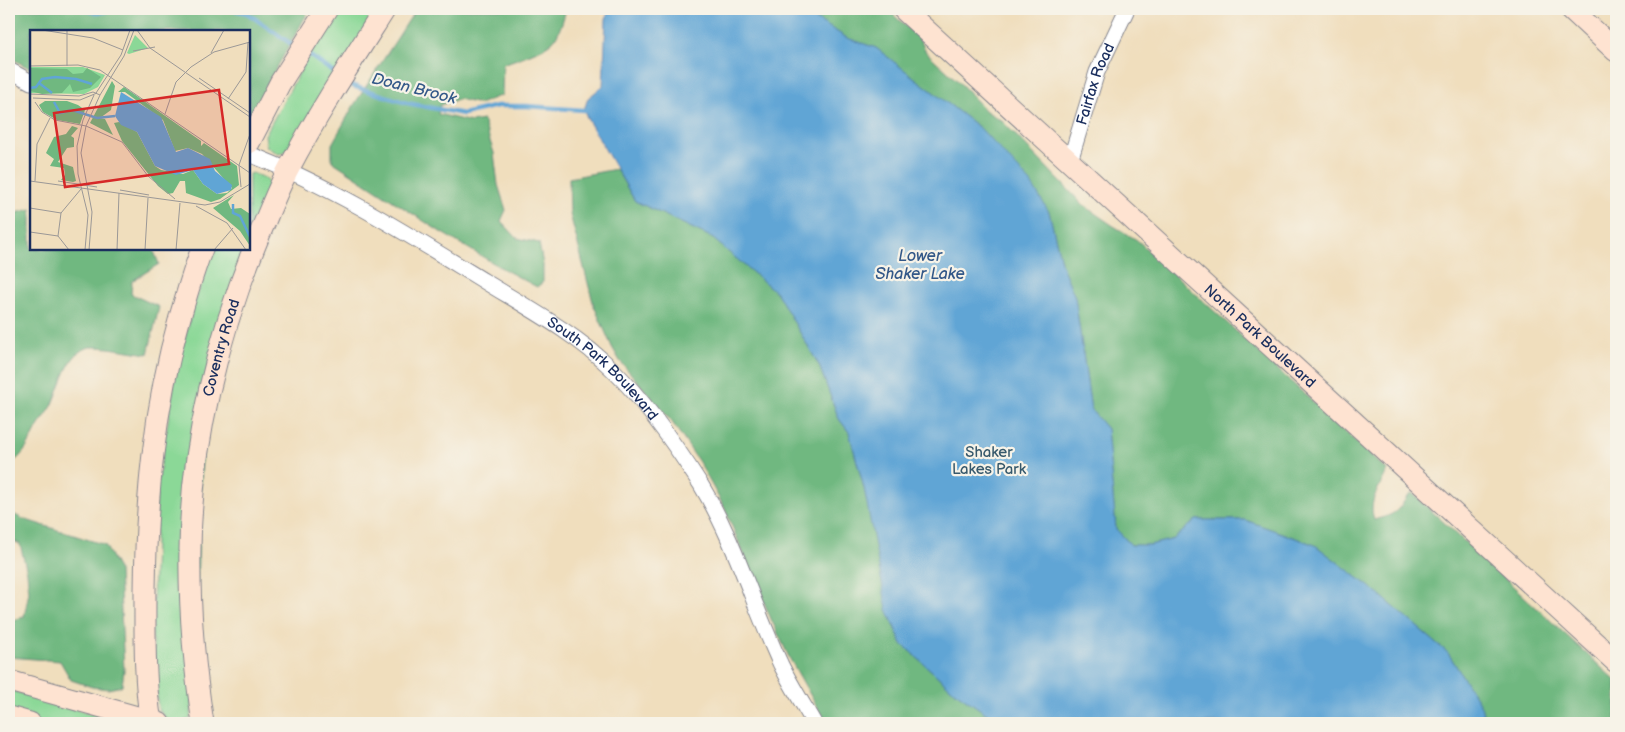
<svg xmlns="http://www.w3.org/2000/svg" width="1625" height="732" viewBox="0 0 1625 732" font-family="'Balsamiq Sans',sans-serif">
	<style>
		.green { fill: #8bd897; stroke: #53847a }
		.forest { fill: #70b880; stroke: #46746f }
		.water { fill: #60a5d5; stroke: #3e6a9a }
		.lines { fill: none; stroke-linecap: round; stroke-linejoin: round }
		.stream { stroke: #60a5d5; stroke-width: 4.5 }
		.street-casing { stroke: #86868e; stroke-width: 17 }
		.secondary-casing { stroke: #86868e; stroke-width: 23 }
		.street { stroke: #fff; stroke-width: 15 }
		.secondary { stroke: #fee3d1; stroke-width: 21 }
		.labels { text-anchor: middle; dominant-baseline: central; stroke-width: 4.5; stroke-linejoin: round; paint-order: stroke }
		.street-label { font-size: 15px; fill: #1b2f5e; stroke: #f7f3e8 }
		.park-label { font-size: 15px; fill: #37596c; stroke: #f7f3e8 }
		.water-label { font-size: 16px; font-style: italic; fill: #335888; stroke: #f7f3e8 }
		.inset-river { fill: none; stroke: #60a5d5; stroke-width: 2.5 }
		.inset-road { fill: none; stroke: #9b9897; stroke-width: 1 }
		.view { fill: #d62828; fill-opacity: 0.15; stroke: #d62828; stroke-width: 2.5 }
		.inset-edge { fill: none; stroke: #1b2f5e; stroke-width: 2.5 }
	</style>
	<rect width="100%" height="100%" fill="#f7f3e8"/>
	<filter id="ink" filterUnits="userSpaceOnUse"><feTurbulence type="fractalNoise" baseFrequency=".02" numOctaves="2"/><feDisplacementMap in="SourceGraphic" scale="10" xChannelSelector="R" yChannelSelector="G"/><feConvolveMatrix kernelMatrix="1 2 1 2 8 2 1 2 1" color-interpolation-filters="sRGB"/></filter>
	<filter id="wash" filterUnits="userSpaceOnUse"><feTurbulence type="fractalNoise" baseFrequency=".0096" numOctaves="4" result="noise"/><feDisplacementMap in="SourceGraphic" scale="20" xChannelSelector="R" yChannelSelector="G"/><feGaussianBlur stdDeviation="1.12" result="paint"/><feColorMatrix in="noise" values="0 0 0 0 0 0 0 0 0 0 0 0 0 0 0 0 0 1.4 0 .05"/><feComposite in="paint" operator="in"/></filter>
	<g filter="url(#wash)">
		<rect width="100%" height="100%" fill="#f0debd"/>
		<g class="green">
			<polygon points="338,9 376,9 292,149 279,154 267,147 265,135 315,44"/>
			<polygon points="252,173 265,178 270,184 249,240 249,174"/>
			<polygon points="213,249 245,249 205,380 192,709 190,719 180,722 166,719 158,708 152,632 157,486 177,368 193,308"/>
			<polygon points="9,690 124,723 43,723 9,713"/>
		</g>
		<g class="forest">
			<polygon points="9,9 303,9 307,14 249,117 249,31 31,31 31,69 9,57"/>
			<path d="M416 9H566C564 17 559 35 553 41 543 51 516 59 503 64L502 95 479 104 459 99 440 105 438 114 471 122 483 120 494 153 498 185 506 210 501 221 517 238 539 243 543 265V282L537 287 507 271 442 233 332 161V144L354 105Z"/>
			<path d="M811 9H887L920 39 926 52 962 85 986 111 1002 121 1083 205 1112 225 1137 240 1387 470C1381 488 1367 499 1374 520 1383 517 1393 516 1399 508 1405 502 1404 499 1412 493L1616 681V723H1485L1481 706 1448 653 1375 591 1315 545 1245 520H1196L1174 539 1150 545H1131L1116 529 1107 429 1091 410 1075 297 1062 266 1049 212 981 129 876 48 847 38 816 19Z"/>
			<polygon points="616,169 635,201 711,237 777,293 819,365 839,419 849,432 864,488 901,643 954,691 1000,723 826,723 790,659 771,619 724,507 699,462 672,422 620,361 612,347 594,306 570,214 569,178"/>
			<path d="M31 209V249H153L159 264 132 281 131 294 159 307 148 354C133 352 104 346 90 347 68 350 60 390 52 406 48 413 43 419 39 425 31 439 24 458 9 464V215Z"/>
			<polygon points="9,512 23,519 105,545 119,571 124,670 122,686 108,689 92,687 71,680 60,661 9,657 9,621 24,617 29,592 27,572 20,544 9,539"/>
		</g>
		<polygon class="water" points="609,9 811,9 816,19 847,38 876,48 981,129 1031,183 1049,212 1062,266 1075,297 1091,410 1107,429 1116,529 1131,545 1150,545 1174,539 1196,520 1245,520 1315,545 1375,591 1448,653 1481,706 1485,723 1000,723 954,691 902,644 887,609 864,488 849,432 839,419 819,365 777,293 711,237 635,201 588,120 584,110 588,98 603,86 606,19"/>
		<g class="lines">
			<g class="stream">
				<polyline points="82,9 98,13 114,9"/>
				<polyline points="230,9 247,13 297,48"/>
				<polyline points="306,53 336,74"/>
				<polyline points="347,82 353,86 407,103 463,114 497,106 527,106 584,110"/>
			</g>
		</g>
	</g>
	<g filter="url(#ink)">
		<g class="lines">
			<defs>
				<g id="street">
					<polyline points="9,70 31,82"/>
					<path id="s1" d="M249 154C332 186 409 235 484 281 528 308 575 333 612 369 645 401 676 446 701 485 735 541 753 605 781 665 791 685 803 704 814 723"/>
					<path id="s2" d="M1070 161 1097 72 1127 9"/>
				</g>
				<g id="secondary">
					<path id="s3" d="M903 9 1616 662"/>
					<polyline points="1571,9 1616,51"/>
					<polyline points="249,143 280,83 327,9"/>
					<polyline points="9,681 159,723"/>
					<polyline points="9,717 30,723"/>
					<path d="M151 723C144 680 145 634 145 591 146 498 154 407 180 317 187 294 193 271 202 249"/>
					<path id="s4" d="M203 723C194 666 189 607 190 549 191 443 218 335 258 238 268 215 277 190 289 168 318 113 352 61 385 9"/>
				</g>
			</defs>
			<use href="#street" class="street-casing"/>
			<use href="#secondary" class="secondary-casing"/>
			<use href="#street" class="street"/>
			<use href="#secondary" class="secondary"/>
		</g>
	</g>
	<g class="labels">
		<g class="street-label">
			<text stroke="none"><textPath href="#s2" startOffset="81">Fairfax Road</textPath></text>
			<text stroke="none"><textPath href="#s3" startOffset="484">North Park Boulevard</textPath></text>
			<text stroke="none"><textPath href="#s4" startOffset="379">Coventry Road</textPath></text>
			<text stroke="none"><textPath href="#s1" startOffset="416">South Park Boulevard</textPath></text>
		</g>
		<g class="park-label">
			<text x="989" y="452">Shaker<tspan x="989" dy="17">Lakes Park</tspan></text>
		</g>
		<g class="water-label">
			<text transform="translate(414 89) rotate(14)">Doan Brook</text>
			<text x="920" y="256">Lower<tspan x="920" dy="18">Shaker Lake</tspan></text>
		</g>
	</g>
	<g transform="translate(30 30)">
		<rect width="220" height="220" fill="#f0debd"/>
		<path d="M105 5 118 18 99 24 97 23ZM0 37H53L75 45 68 57 54 64 0 63Z" fill="#8bd897"/>
		<path d="M0 38 37 39 43 44 53 43 57 38 71 47 60 58 43 62 40 54 32 63 12 64 0 61ZM82 51 85 56 81 80 70 88 75 89 83 105 60 93ZM94 57 171 111V116L174 113 207 136 209 155 190 169 181 172 156 163 155 151H150L143 163 138 164 128 156 92 111 84 93 89 92 107 102 125 136 131 140 153 144 163 140 173 154 187 164 197 163 202 158 172 124 158 118 145 121 133 90 95 62H88ZM15 71H37L48 75 55 80 50 94 27 90 13 82 9 75ZM42 96 48 98 41 106 44 108V117L37 118 28 132 43 137 46 151 43 152 31 150 35 145 34 138 20 136 24 129 16 123 24 107 36 104ZM204 165 198 172 201 179 211 178 220 184V216L210 201 183 178Z" fill="#70b880"/>
		<path d="M91 62 131 87 146 122 158 118 180 129 185 141 202 155 201 160 187 164 173 154 163 140 146 145 125 136 107 102 91 95 85 86Z" fill="#60a5d5"/>
		<path class="inset-river" d="M9 53 22 63M0 58 6 57 12 49 25 47 46 49 62 54M24 72 30 83 42 80 67 88 85 86M203 174V183L210 186 220 207"/>
		<path class="inset-road" d="M12 0 63 8 93 20M37 0V36M107 0 120 18 220 87M103 21 125 17M181 23 194 0M0 36 48 35 70 40 220 143M169 48 220 83M66 63 91 25 100 0M0 64 49 66 63 62 70 65 94 26 104 0M3 68 50 70 67 63M198 69 216 42 218 12M5 72 12 82 25 90 56 96 92 112 118 146 145 169M135 84 146 52 161 37 184 22 220 12M0 151 175 175 190 172 220 154M5 151 7 114 20 88M28 151 67 157M211 157 209 135 220 104M90 160 119 165M166 176 197 193 216 220M0 178 31 183M0 202 28 206M39 220 28 206 31 183 51 159M55 220 58 185 48 144 47 116 53 90 64 65M59 220 62 182 51 123 56 96 70 65M87 220 89 163M115 220 118 168M146 220 150 173M184 220 203 198"/>
		<path class="view" d="M189 60 199 134 35 157 24 83Z"/>
		<rect width="220" height="220" class="inset-edge"/>
	</g>
	<rect width="1625" height="732" fill="none" stroke="#f7f3e8" stroke-width="30"/>
</svg>
